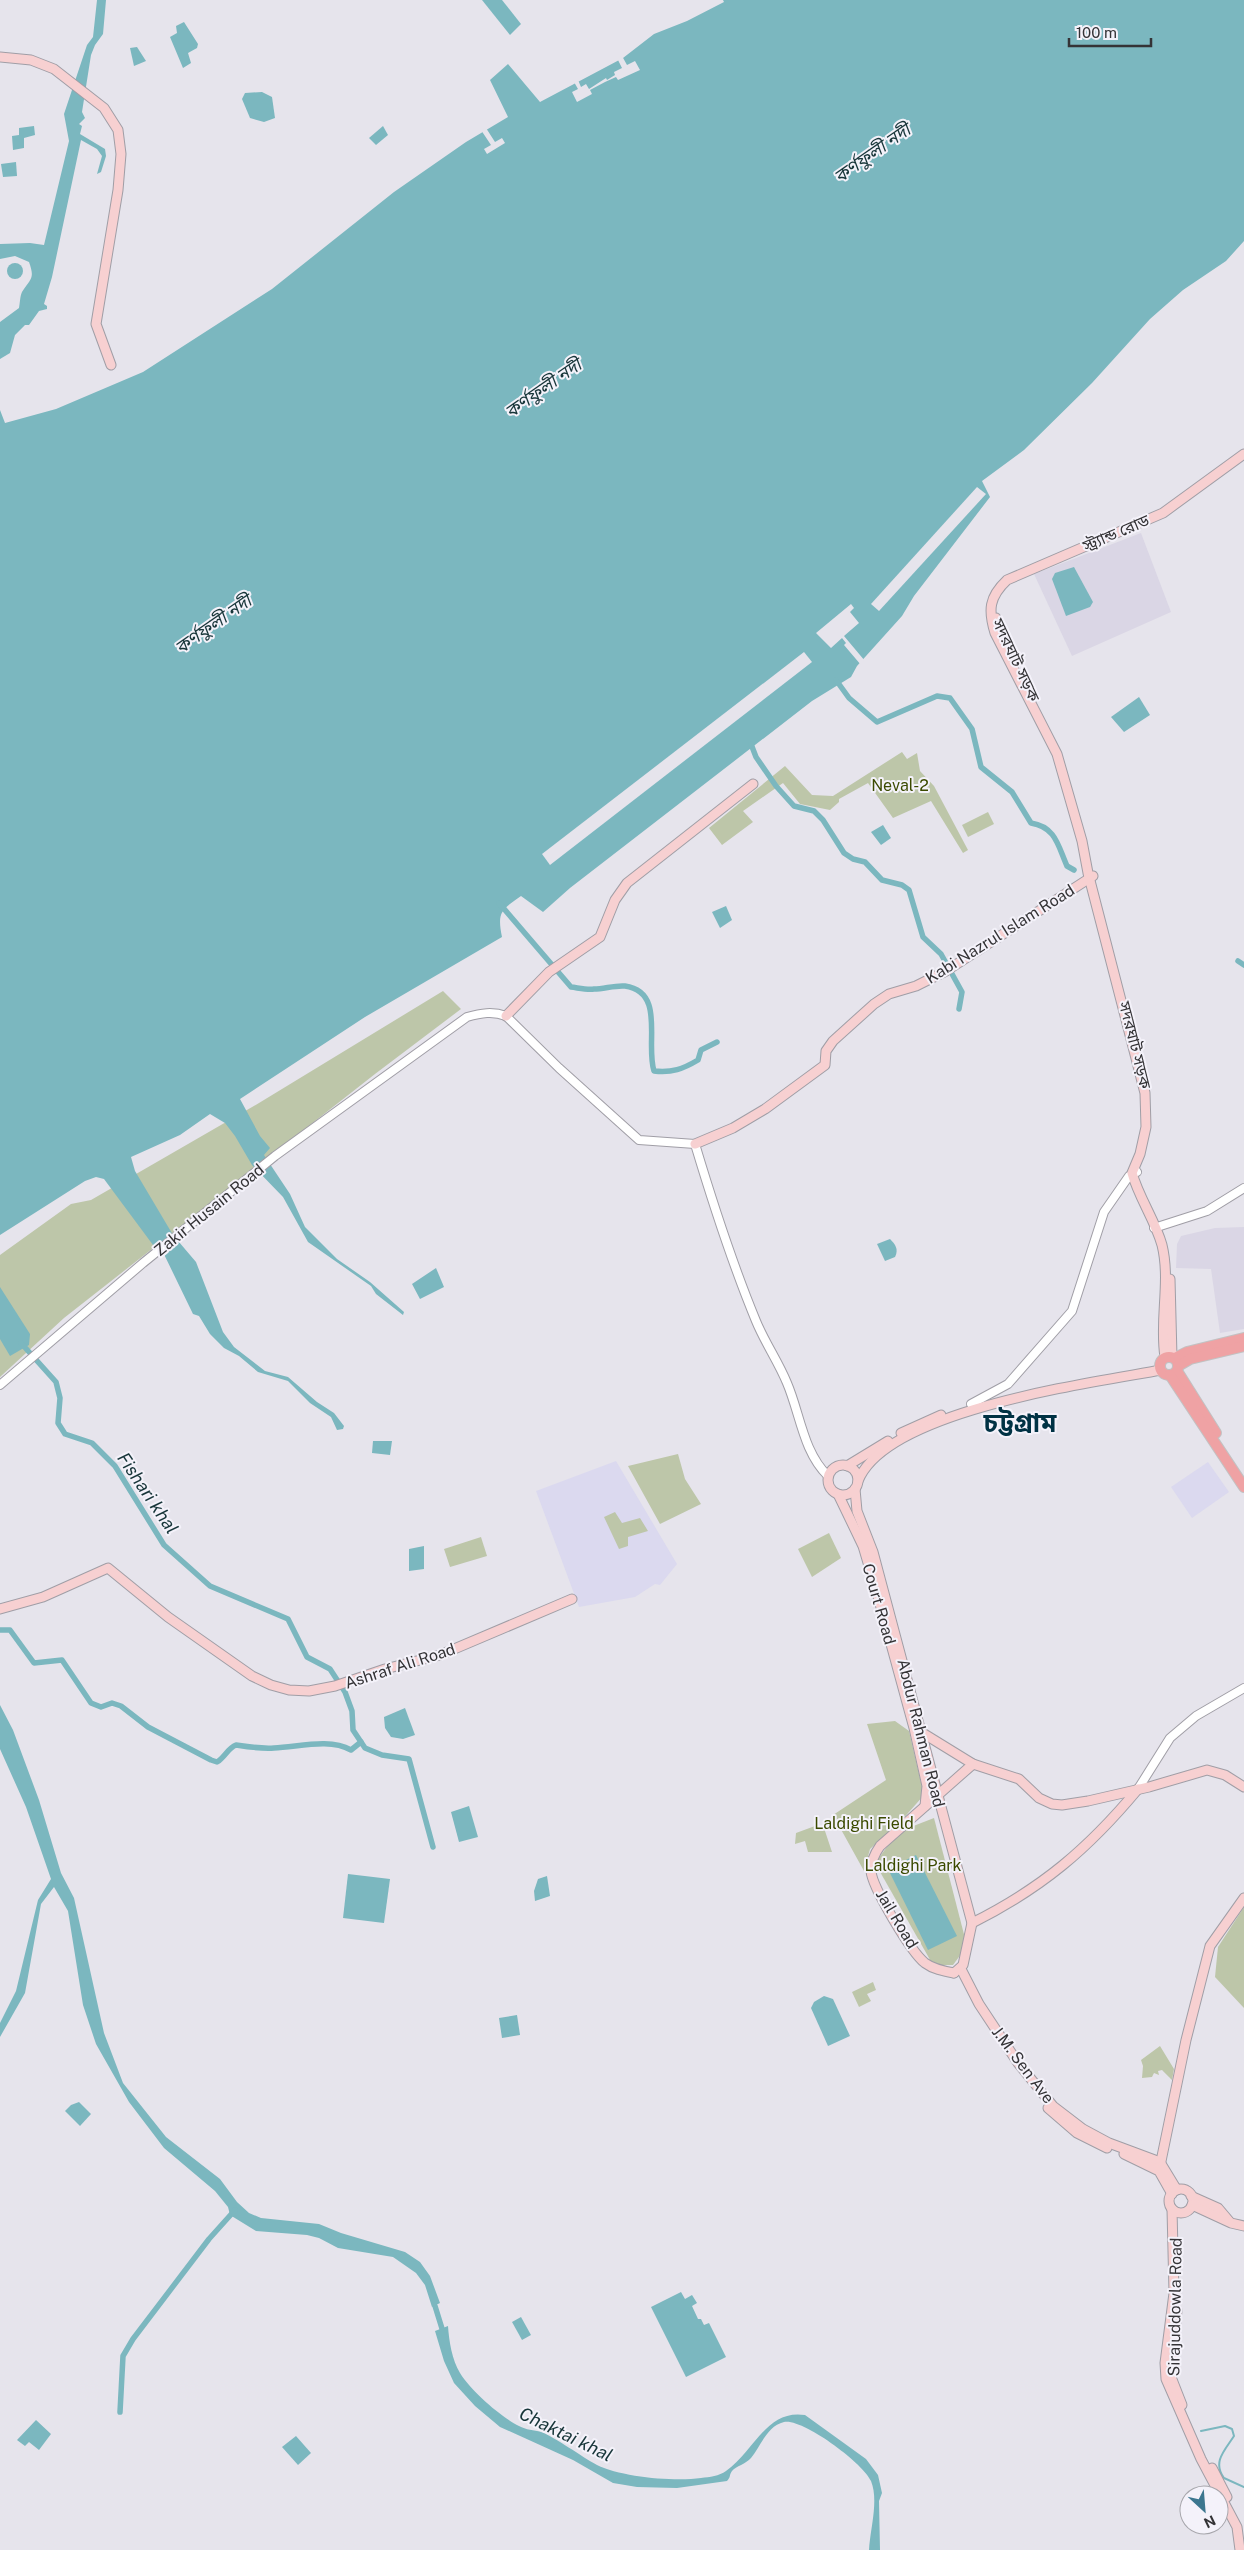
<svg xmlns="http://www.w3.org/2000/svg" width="1244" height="2550" viewBox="0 0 1244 2550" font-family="'Public Sans','Noto Sans Bengali',sans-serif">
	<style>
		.built { fill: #dad6e5 }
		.education { fill: #dbd9ef }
		.green { fill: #bdc6a9 }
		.water { fill: #7bb7bf }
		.pier { fill: #e6e4ec }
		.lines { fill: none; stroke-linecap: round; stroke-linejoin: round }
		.stream { stroke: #7bb7bf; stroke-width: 2 }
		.canal { stroke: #7bb7bf; stroke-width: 5.5 }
		.tertiary-casing { stroke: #a09ea6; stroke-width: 10 }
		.secondary-casing { stroke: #a09ea6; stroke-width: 11 }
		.primary-casing { stroke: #c2c2c3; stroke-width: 12 }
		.tertiary { stroke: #fff; stroke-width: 8 }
		.secondary { stroke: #f7d0d1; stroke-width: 9 }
		.primary { stroke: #efa2a4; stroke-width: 10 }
		.labels { text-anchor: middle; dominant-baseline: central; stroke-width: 4; stroke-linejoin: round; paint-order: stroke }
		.street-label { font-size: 16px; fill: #343336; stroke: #f4f2fa }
		.park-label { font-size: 16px; fill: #3b4a00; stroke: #f4f2fa }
		.water-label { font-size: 18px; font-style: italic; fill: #173539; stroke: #f4f2fa }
		.town-label { font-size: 26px; font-weight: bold; fill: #003244; stroke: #f4f2fa }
	</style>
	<rect width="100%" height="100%" fill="#e6e4ec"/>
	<g class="built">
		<polygon points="1141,533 1171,612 1072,656 1034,574"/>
		<polygon points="1244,1227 1244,1329 1220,1333 1211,1269 1176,1268 1177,1244 1181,1236 1215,1228"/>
	</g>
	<g class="education">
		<polygon points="616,1461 677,1564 660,1585 655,1584 635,1597 579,1607 536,1491"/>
		<polygon points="1208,1462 1229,1492 1192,1518 1171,1487"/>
	</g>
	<g class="green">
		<polygon points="902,752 907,759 917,753 920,771 934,786 968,850 963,853 931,801 893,818 868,783 839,799 839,802 830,810 800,804 783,783 743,811 753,822 722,845 709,828 785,766 812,795 833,796"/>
		<polygon points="988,812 994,824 968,837 962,825"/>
		<polygon points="443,991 461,1009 375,1074 64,1318 0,1377 0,1255 71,1204 91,1200 259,1103"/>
		<polygon points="678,1454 685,1479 701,1504 660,1524 628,1466"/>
		<polygon points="615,1512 622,1523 640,1518 648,1531 628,1537 628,1546 619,1549 604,1517"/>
		<polygon points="829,1533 841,1558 812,1577 798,1549"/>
		<polygon points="481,1537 487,1556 450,1567 444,1549"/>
		<polygon points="895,1721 909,1731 924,1795 901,1821 870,1849 864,1871 833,1815 886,1780 867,1724"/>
		<polygon points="934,1818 967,1946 953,1965 933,1965 875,1863 898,1832"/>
		<polygon points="823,1825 832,1852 808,1852 805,1841 795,1844 796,1833 815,1826 819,1829"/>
		<polygon points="1244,1907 1244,2008 1215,1977 1218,1947"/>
		<polygon points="873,1982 876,1990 867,1994 871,2001 859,2007 852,1992"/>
		<polygon points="1160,2046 1174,2069 1172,2080 1162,2070 1158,2071 1159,2075 1154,2073 1152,2077 1142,2078 1143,2066 1141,2060"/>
	</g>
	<g class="water">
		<path d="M97 0H106L103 34 95 45 91 55 82 112 85 118 79 124 82 126 80 134 105 149 106 156 101 172 97 174 102 156 97 149 81 140 52 277 44 304 47 306V309L39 311 29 325H25L15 335 10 353 0 359V322L19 308C20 303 20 296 22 292 31 278 35 279 29 262L15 256 0 259V244L30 243 44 245 69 141 64 114 87 45 93 37Z"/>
		<polygon points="482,0 502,0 521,24 510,35"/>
		<path d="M723 0H1244V241L1226 261 1183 290 1150 319 1092 383 1024 450 982 481 990 497 914 596 902 616 857 666 851 677 812 701 570 888 543 912 521 896C501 910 497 912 502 937L365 1017 240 1099 260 1136 270 1148 264 1155 290 1194 305 1227 337 1259 370 1282 404 1312 403 1315 376 1294 371 1286 308 1242 283 1197 252 1165 235 1136 225 1123 210 1114 180 1135 131 1157 135 1171 173 1235 196 1262 223 1332 234 1347 265 1371 288 1377 317 1402 334 1413 344 1426 343 1429 337 1430 331 1417 310 1403 288 1381 258 1372 239 1356 224 1348 210 1334 199 1316 193 1314 160 1246 153 1245 104 1179 96 1177 85 1181 0 1235V410L5 423 56 409 143 372 272 289 394 192 466 142 508 117 490 80 508 64 540 102 623 58 654 34 687 21 724 2Z"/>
		<polygon points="184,22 198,44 197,48 188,53 191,63 183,68 170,37 177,33 176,26"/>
		<polygon points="137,47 146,61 134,66 130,48"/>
		<polygon points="262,92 272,97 275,118 264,122 250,118 242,99 245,93"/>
		<polygon points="34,126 35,135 24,138 24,148 13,150 12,136 19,135 19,128"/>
		<polygon points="383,126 388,135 376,145 369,138"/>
		<polygon points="16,162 17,176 3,177 1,164"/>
		<circle cx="15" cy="271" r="8"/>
		<polygon points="1074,567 1093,602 1090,607 1066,616 1052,579 1055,573"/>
		<polygon points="1139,697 1150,715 1124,732 1111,717"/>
		<polygon points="883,825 891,838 881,845 871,832"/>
		<polygon points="726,906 732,920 720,928 712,912"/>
		<path d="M890 1239C895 1244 899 1249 895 1257L885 1261 877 1244Z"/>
		<polygon points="436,1268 444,1287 420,1299 412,1284"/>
		<polygon points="0,1287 30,1334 29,1345 10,1356 0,1339"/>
		<polygon points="373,1441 392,1441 390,1455 372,1453"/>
		<polygon points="424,1546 424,1569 409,1571 409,1549"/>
		<polygon points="0,1705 13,1730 39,1800 61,1873 74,1898 104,2033 123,2083 166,2137 220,2179 237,2202 249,2213 261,2218 319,2224 341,2233 405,2252 420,2262 430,2276 440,2303 432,2307 425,2285 416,2273 393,2257 338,2248 319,2238 307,2235 256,2231 230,2215 228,2207 215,2191 164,2148 129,2102 96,2044 83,2005 68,1911 54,1887 41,1904 25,1993 0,2037 0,2023 16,1991 38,1900 51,1879 26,1807 0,1749"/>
		<polygon points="405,1708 415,1735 403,1739 391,1737 385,1728 384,1717"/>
		<polygon points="469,1806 478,1837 459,1842 451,1812"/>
		<polygon points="916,1855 957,1936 928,1950 888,1869"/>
		<polygon points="348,1874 390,1879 384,1923 343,1918"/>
		<polygon points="547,1876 550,1896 535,1901 534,1891 538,1879"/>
		<polygon points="824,1996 833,1999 850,2036 828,2046 811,2008 814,2002"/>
		<polygon points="517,2015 520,2035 502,2038 499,2018"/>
		<polygon points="79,2102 91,2114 80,2126 65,2111 71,2105"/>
		<polygon points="681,2292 685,2299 692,2295 697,2303 692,2306 698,2319 701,2319 704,2325 709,2323 726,2357 686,2377 651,2307"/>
		<polygon points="521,2317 531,2335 522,2340 512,2322"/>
		<path d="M448 2326C449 2341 452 2360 460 2373 471 2391 501 2417 519 2426 526 2430 534 2430 541 2432 555 2437 582 2457 597 2465 621 2477 675 2482 701 2478 710 2477 719 2476 726 2471 754 2452 766 2409 805 2415L866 2459 878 2475 882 2493 879 2501 880 2550H869C870 2529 879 2501 871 2481 864 2464 803 2418 784 2422 767 2426 761 2446 751 2458 746 2464 736 2466 732 2471 729 2475 731 2477 727 2481L677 2488 637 2487 613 2483 573 2460 500 2427 475 2406 454 2383 444 2361 435 2331Z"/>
		<polygon points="36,2420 51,2434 39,2450 29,2442 25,2446 17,2440"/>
		<polygon points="296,2436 311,2453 298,2465 282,2447"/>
	</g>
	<g class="pier">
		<polygon points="622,56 627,65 635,61 640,70 618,80 616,77 605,82 590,90 592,94 577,102 572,92 578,89 574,82 578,80 581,87 586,84 589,89 606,78 607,80 615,75 614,72 622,68 617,58"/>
		<polygon points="486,128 495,142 502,138 505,143 487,154 484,149 491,145 481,130"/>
		<polygon points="977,487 986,494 879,611 871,604"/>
		<polygon points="851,604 854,608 850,612 859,623 844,636 865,661 861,665 844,645 846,643 842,638 831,648 816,633"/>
		<polygon points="804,652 812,662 550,865 542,854"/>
	</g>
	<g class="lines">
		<path class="stream" d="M1201 2431 1225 2426 1232 2429 1234 2436C1225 2450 1212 2462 1224 2478L1244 2487"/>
		<g class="canal">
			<path d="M836 680 849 698 877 722 937 696 950 698 972 729 981 767 1012 792 1031 823C1056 827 1058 846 1067 866L1074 870"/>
			<polyline points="751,744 756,757 776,786 794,806 814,811 823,820 844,853 853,859 865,862 882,880 902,885 909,890 923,937 941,954 962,992 959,1009"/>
			<path d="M499 903 571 987C579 988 587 990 594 989 604 989 615 985 625 986 666 992 645 1043 654 1071 672 1073 683 1069 698 1060L701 1050 717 1042"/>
			<polyline points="1238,961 1244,965"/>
			<polyline points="21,1343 56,1382 60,1398 58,1423 65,1434 92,1443 115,1466 164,1545 210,1586 288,1619 307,1657 330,1669 345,1692 352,1711 353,1730 365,1748 382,1755 409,1759 433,1847"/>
			<path d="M0 1630H10L34 1663 62 1660 91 1703 101 1707 112 1703 121 1706 148 1727 211 1760 217 1762C225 1757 228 1748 236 1745 249 1747 261 1749 274 1748 299 1747 329 1738 351 1750L361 1742"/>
			<polyline points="435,2306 444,2335"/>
			<polyline points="120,2412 123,2356 133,2339 209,2239 235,2210"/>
		</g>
		<defs>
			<g id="tertiary">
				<polyline points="1154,1228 1207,1211 1244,1188"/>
				<path d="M0 1385 143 1263 275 1156 467 1017C481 1013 493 1011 506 1016L559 1068 639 1140 695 1144C713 1204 732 1263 756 1321 765 1343 778 1361 787 1383 800 1413 803 1452 828 1476"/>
				<polyline points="971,1404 1008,1384 1072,1311 1104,1212 1129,1176 1137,1172"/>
				<polyline points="1138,1789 1170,1738 1196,1716 1244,1688"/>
			</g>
			<g id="secondary">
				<polyline points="0,57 31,60 54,69 104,108 118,130 121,154 118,190 96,324 111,365"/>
				<polyline points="996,618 1009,647"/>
				<polyline points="506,1016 549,972 600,937 615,900 627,883 753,784"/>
				<polyline points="695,1144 733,1128 765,1109 825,1065 826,1051 833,1041 874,1004 889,994 916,986 946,971 1093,876"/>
				<polyline points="1170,1279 1172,1357"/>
				<path d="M1165 1357C1159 1320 1171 1282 1162 1245 1155 1220 1139 1198 1132 1173L1140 1154 1146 1127 1145 1093 1088 873 1082 841 1057 754 995 633C988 610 989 597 1007 580L1163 513 1244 454"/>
				<polyline points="901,1433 941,1415"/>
				<circle cx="843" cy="1480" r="15"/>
				<polyline points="847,1466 888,1441"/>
				<path d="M858 1481C886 1410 1091 1383 1161 1370"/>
				<polyline points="855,1489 857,1511 873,1552 972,1923 963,1965 954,1973"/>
				<polyline points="838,1494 863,1546 877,1593 914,1728 927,1786 925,1806"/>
				<polyline points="0,1609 43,1597 108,1568 168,1617 252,1676 271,1685 289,1690 309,1691 335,1686 385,1669 440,1655 572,1599"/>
				<polyline points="921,1732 973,1764 1019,1779 1039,1798 1052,1804 1062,1805 1088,1801 1149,1787 1207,1770 1225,1775 1244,1787"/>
				<path d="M972 1923C1042 1888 1088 1849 1138 1789"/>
				<polyline points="961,1969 979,2004 1018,2063 1053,2106 1083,2129 1109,2143 1160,2162 1177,2190"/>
				<path d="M954 1973C943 1971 933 1969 925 1963 911 1952 872 1887 871 1871 871 1861 875 1853 880 1846L973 1764"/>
				<polyline points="1048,2108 1077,2133 1107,2148"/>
				<polyline points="1124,2154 1159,2171 1172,2194"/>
				<polyline points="1160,2166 1186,2040 1210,1946 1244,1898"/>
				<circle cx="1181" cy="2201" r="12"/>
				<polyline points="1191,2196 1218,2208 1229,2221"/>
				<polyline points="1192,2205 1231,2223 1244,2226"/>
				<polyline points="1172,2209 1174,2293 1165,2363 1166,2379 1201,2459 1237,2527 1240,2550"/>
				<polyline points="1177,2310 1171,2377 1182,2405"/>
				<polyline points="1212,2468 1227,2497"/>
			</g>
			<g id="primary">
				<circle cx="1169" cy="1366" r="9"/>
				<polyline points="1175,1358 1187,1352 1244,1338"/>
				<polyline points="1178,1366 1190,1359 1244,1346"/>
				<polyline points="1177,1371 1216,1433"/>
				<polyline points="1170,1375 1244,1487"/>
			</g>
		</defs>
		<use href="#tertiary" class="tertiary-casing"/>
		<use href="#secondary" class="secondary-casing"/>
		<use href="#primary" class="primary-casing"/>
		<use href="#tertiary" class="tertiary"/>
		<use href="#secondary" class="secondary"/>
		<use href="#primary" class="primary"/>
	</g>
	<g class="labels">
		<g class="street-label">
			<text transform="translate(1116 533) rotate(-23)">স্ট্র্যান্ড রোড</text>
			<text transform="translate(1016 660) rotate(65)">সদরঘাট সড়ক</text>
			<text transform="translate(1000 934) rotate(-32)">Kabi Nazrul Islam Road</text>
			<text transform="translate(1135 1045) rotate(76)">সদরঘাট সড়ক</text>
			<text transform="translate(209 1210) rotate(-39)">Zakir Husain Road</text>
			<text transform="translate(879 1604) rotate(74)">Court Road</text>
			<text transform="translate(400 1666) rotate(-18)">Ashraf Ali Road</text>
			<text transform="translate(921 1733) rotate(76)">Abdur Rahman Road</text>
			<text transform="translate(897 1919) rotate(59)">Jail Road</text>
			<text transform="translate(1023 2065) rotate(53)">J.M. Sen Ave</text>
			<text transform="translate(1175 2307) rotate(-89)">Sirajuddowla Road</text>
		</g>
		<g class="park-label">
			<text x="900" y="785">Neval-2</text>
			<text x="864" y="1823">Laldighi Field</text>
			<text x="913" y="1865">Laldighi Park</text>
		</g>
		<g class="water-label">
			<text transform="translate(872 153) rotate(-35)">কর্ণফুলী নদী</text>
			<text transform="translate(543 388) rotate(-35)">কর্ণফুলী নদী</text>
			<text transform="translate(213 624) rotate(-35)">কর্ণফুলী নদী</text>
			<text transform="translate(148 1493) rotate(56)">Fishari khal</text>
			<text transform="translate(566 2434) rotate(26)">Chaktai khal</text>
		</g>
		<g class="town-label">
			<text x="1020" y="1422">চট্টগ্রাম</text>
		</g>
	</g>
	<g transform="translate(1204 2510) rotate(154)"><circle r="24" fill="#f4f2fa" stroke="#a7a6ac"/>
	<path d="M0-4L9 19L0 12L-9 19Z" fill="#3c768f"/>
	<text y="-8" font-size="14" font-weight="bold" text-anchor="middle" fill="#343336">N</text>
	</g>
	<path d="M1069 38v8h82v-8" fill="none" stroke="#343336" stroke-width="2.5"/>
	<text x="1076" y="38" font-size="15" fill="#343336" stroke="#f4f2fa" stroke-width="4" paint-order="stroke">100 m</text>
</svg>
